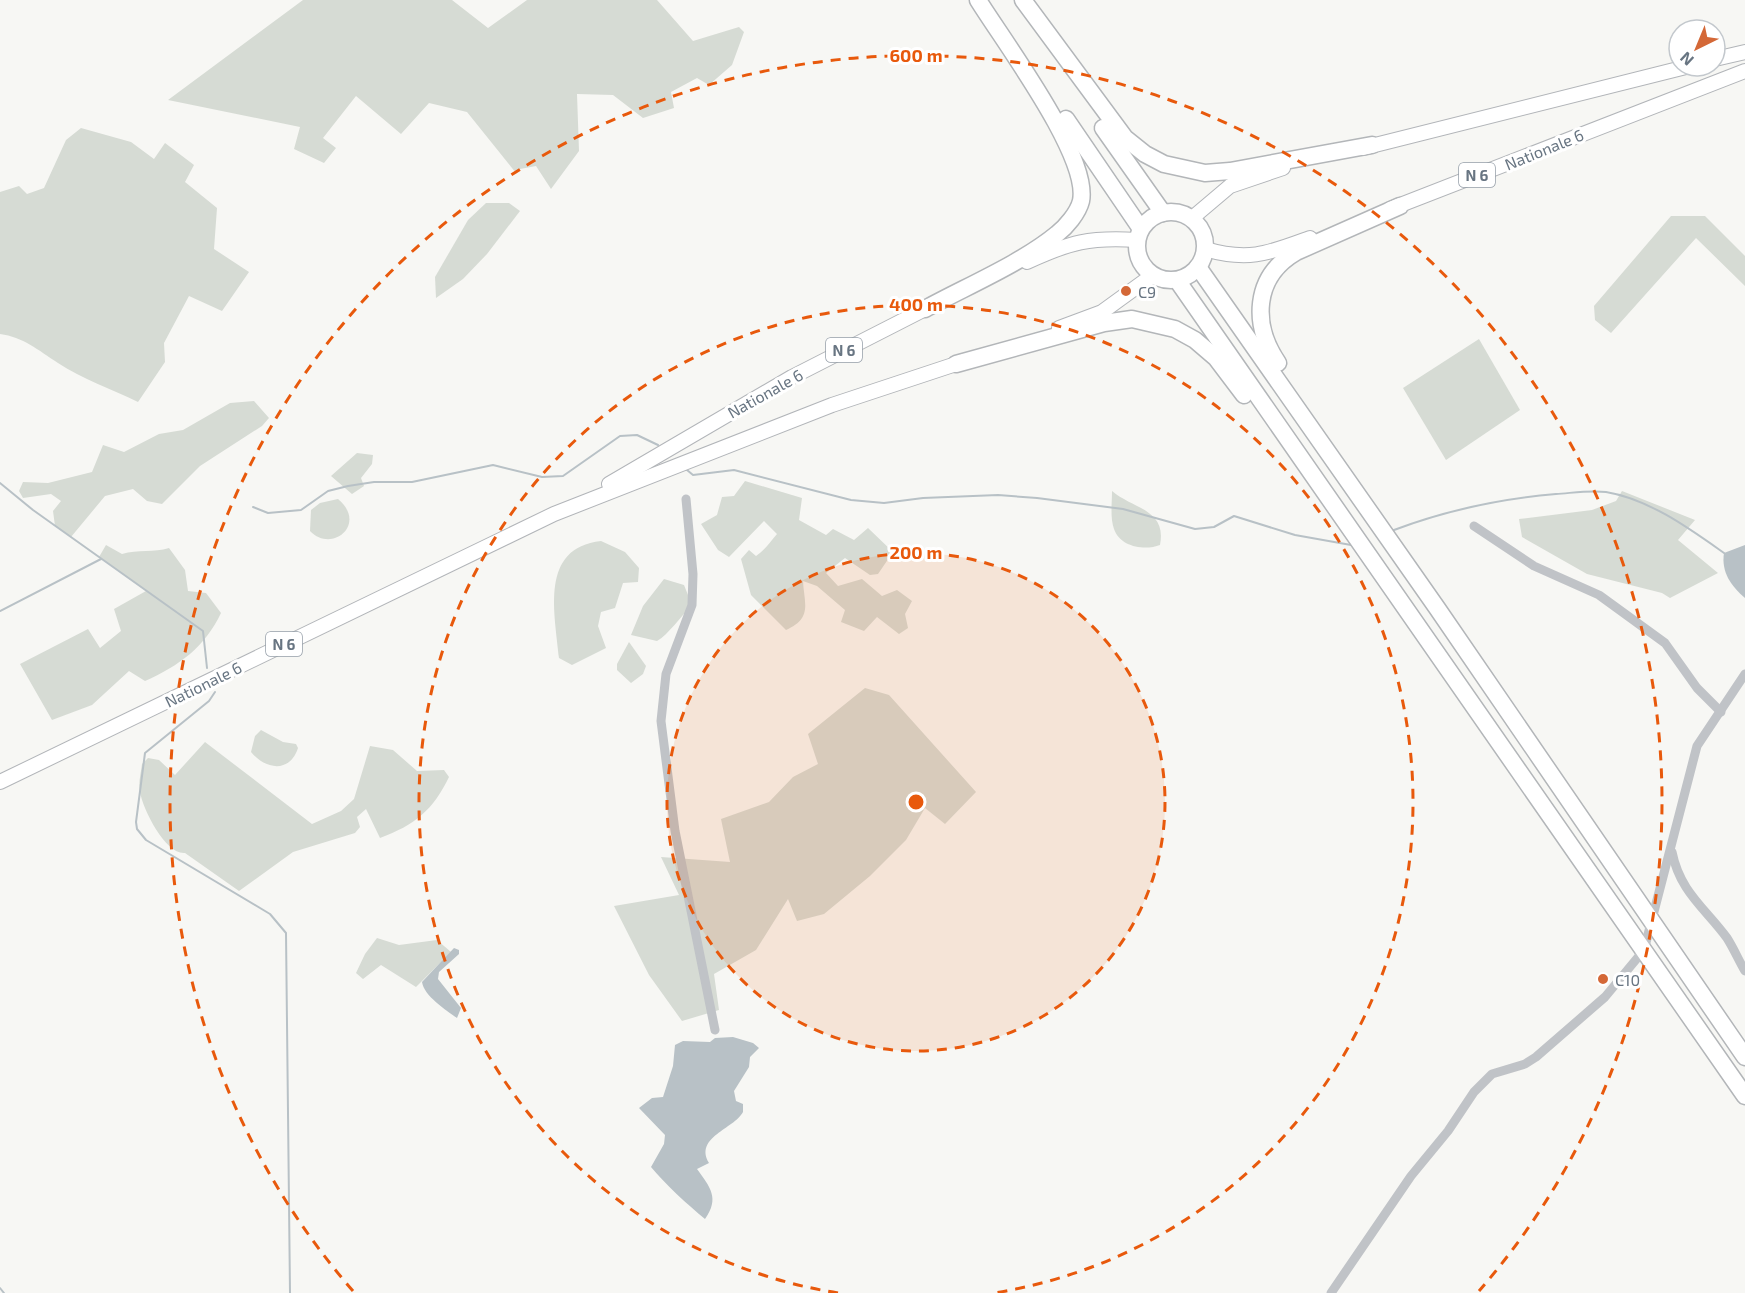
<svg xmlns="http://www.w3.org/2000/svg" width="1745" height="1293" viewBox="0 0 1745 1293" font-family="'Exo 2',sans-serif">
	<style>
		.green { fill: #d6dbd4 }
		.water { fill: #b8c1c6 }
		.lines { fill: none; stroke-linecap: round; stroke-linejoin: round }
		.stream { stroke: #b8c1c6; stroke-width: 2 }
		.primary-casing { stroke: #b2b5b9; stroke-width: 16 }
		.highway-casing { stroke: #b3b6b9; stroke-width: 19 }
		.street { stroke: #c0c3c7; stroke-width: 9 }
		.primary { stroke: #fff; stroke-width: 14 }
		.highway { stroke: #fff; stroke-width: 16 }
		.ring { fill: none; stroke: #e8590c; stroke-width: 3; stroke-dasharray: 10 8 }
		.poi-dot { fill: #d46837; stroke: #fff; stroke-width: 2 }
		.labels { text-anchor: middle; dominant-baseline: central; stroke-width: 6; stroke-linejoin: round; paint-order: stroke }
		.shield { fill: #fff; stroke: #959ea8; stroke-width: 1.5 }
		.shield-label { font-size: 15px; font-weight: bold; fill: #687582 }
		.street-label { font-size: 16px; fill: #687582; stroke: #fff }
		.poi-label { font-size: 16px; fill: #687582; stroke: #fff; text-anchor: start }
		.centre { fill: #e8590c; stroke: #fff; stroke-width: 3 }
		.ring-label { font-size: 18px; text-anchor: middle; font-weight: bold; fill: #e8590c; stroke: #fff; stroke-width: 6; stroke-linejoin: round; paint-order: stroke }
	</style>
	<rect width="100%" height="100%" fill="#f7f7f4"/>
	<g class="green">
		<polygon points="303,0 452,0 488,28 527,0 657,0 693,41 739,27 744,32 732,65 709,85 697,78 671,92 674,108 643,118 613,95 577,94 579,151 551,189 536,166 520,169 516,173 467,112 429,103 401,134 356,96 323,138 336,148 324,163 294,149 300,127 168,100"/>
		<path d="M81 128 131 142 154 159 165 143 194 165 185 182 217 208 214 249 249 272 222 311 189 296 164 343 165 362 138 402C112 389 82 379 58 363 38 350 23 337 0 334V192L19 186 27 194 44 188 66 140Z"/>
		<polygon points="486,203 509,203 520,211 487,254 463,279 436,298 435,277 468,220"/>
		<polygon points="1671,216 1705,216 1745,256 1745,286 1696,238 1611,333 1595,320 1594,306"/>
		<polygon points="1479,339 1520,410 1446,460 1403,388"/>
		<polygon points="254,401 269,418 262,426 200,466 162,504 147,501 133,489 105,496 71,537 55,526 53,511 61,501 51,494 23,498 19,491 23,482 48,483 92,472 103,445 124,452 159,434 183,430 230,403"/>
		<polygon points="357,453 373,455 372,464 361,478 364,486 352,494 331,476"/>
		<path d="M745 481 802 498 799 520 826 535 833 529 854 540 868 528 893 552 878 574 870 575 845 558 826 573 838 586 862 579 882 596 897 590 912 601 905 614 908 628 899 634 877 617 864 631 841 622 845 610 817 586 803 581C804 603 813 618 786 630L751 595 741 559 749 550 756 556C765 550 770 542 777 534L764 521 729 557 718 550 701 524 717 515 722 497 734 496Z"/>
		<path d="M1112 491C1133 509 1167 509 1160 545 1145 551 1120 547 1114 529 1110 518 1112 503 1112 491Z"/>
		<polygon points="1622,491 1695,520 1678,540 1718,573 1670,598 1662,593 1587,574 1522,537 1519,519 1592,510 1616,501"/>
		<path d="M338 499C368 524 332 554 310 531L311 510 320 503Z"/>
		<path d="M601 541 625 552 639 568 638 582 623 583 615 608 601 612 598 626 606 648 572 665 559 658C555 613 539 548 601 541Z"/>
		<path d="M106 545 122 554C138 549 154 553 169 548L185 570 188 591 206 593 221 613C205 647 179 666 145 681L129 671 92 705 52 720 20 664 88 629 100 648 121 631 114 609 146 591 99 557Z"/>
		<path d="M664 579 684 585 692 605C681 616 668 635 657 641L631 635 643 606Z"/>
		<polygon points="629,642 646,666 643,674 631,683 617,670 617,664"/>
		<polygon points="865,688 889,695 976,792 945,824 925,808 906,840 870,876 824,914 797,921 788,899 756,950 714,974 719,1010 682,1021 649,975 614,906 679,895 661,857 730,862 721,819 769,802 793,777 818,764 808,734"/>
		<path d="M261 730 283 742 296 744 298 748C290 773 266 770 251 752L255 736Z"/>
		<path d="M205 742 312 824 341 811 354 799 370 746 393 750 417 771 444 770 449 777C433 810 415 825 380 838L366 809 357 817 360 827 355 833 293 852 239 891 185 853C166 855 143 810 140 792 138 783 141 773 142 764L148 758 159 760 175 775Z"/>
		<polygon points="377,938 399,945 437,940 451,952 416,987 381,965 363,979 356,973 365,954"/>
	</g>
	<g class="water">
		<path d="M1745 545V598C1731 586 1721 572 1724 553Z"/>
		<path d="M454 948 459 950V954L439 972 438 979 461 1008 457 1018C446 1010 424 996 422 982Z"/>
		<path d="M733 1037 753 1043 759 1048 750 1057 749 1067 734 1091 736 1101 743 1104V1112C734 1129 694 1137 709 1163L697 1169C710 1187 720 1198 705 1219 688 1205 665 1184 651 1167L664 1144 665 1135 639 1108 652 1098 663 1097 673 1066 675 1045 683 1041 710 1042 715 1038Z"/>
	</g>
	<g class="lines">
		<g class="stream">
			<polyline points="687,470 693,475 734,470 851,500 884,503 923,498 998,495 1037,498 1123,509 1195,529 1214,527 1234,516 1295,535 1351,545"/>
			<polyline points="0,483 33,510 203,631 207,668"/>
			<polyline points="253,507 268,513 301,510 328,491 348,486 374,482 412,482 493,465 542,477 563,476 620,436 637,435 658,445"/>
			<path d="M1394 530C1447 510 1499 499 1556 494 1572 493 1590 490 1606 492 1649 499 1690 529 1724 553"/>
			<polyline points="0,611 101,559"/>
			<polyline points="215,692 209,701 145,753 136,822 137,829 146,840 270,914 286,933 290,1293"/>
			<polyline points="0,1288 4,1293"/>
		</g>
		<defs>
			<g id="primary">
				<polyline points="1715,59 1745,52"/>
				<polyline points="1363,148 1690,66"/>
				<polyline points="1390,209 1745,71"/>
				<polyline points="1191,219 1230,186 1283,168"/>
				<path d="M1205 249C1249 262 1269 253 1310 238"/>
				<path d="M1027 262C1070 242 1090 237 1137 240"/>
				<polyline points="1059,328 1102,312 1153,275"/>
				<polyline points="609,484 792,377 933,305"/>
				<polyline points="0,782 554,514 832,405 965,361"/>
			</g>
			<g id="highway">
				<polyline points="1023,0 1125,138 1145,154 1164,164 1205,173 1230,171 1372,145"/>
				<polyline points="1066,119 1141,229"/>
				<polyline points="1103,128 1163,213"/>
				<circle cx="1171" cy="246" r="34"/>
				<polyline points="1198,267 1437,608 1745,1057"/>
				<polyline points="1177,280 1745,1096"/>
				<path d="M925 309C965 287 1022 263 1057 234 1066 227 1078 213 1081 201 1090 156 1004 42 978 0"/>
				<path d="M1278 363C1252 325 1253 277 1296 252L1400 206"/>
				<polyline points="956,364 1104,323 1132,319 1175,329 1195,340 1216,358 1244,395"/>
			</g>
		</defs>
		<use href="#primary" class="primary-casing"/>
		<use href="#highway" class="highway-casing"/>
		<g class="street">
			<polyline points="686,499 693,574 692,605 666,674 661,721 675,831 715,1030"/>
			<polyline points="1474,526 1534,566 1599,595 1665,643 1697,688 1721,712"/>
			<path d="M1672 852C1680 892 1705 908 1727 938 1734 949 1739 961 1745 971"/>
			<polyline points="1331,1293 1411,1176 1448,1131 1474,1092 1492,1074 1525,1064 1536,1057 1605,997 1644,950 1697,746 1745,674"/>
		</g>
		<use href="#primary" class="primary"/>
		<use href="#highway" class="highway"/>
	</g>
	<circle cx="916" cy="802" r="249" fill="#e8590c" fill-opacity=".12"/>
	<g class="ring">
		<circle cx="916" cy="802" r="249"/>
		<path d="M838 1293A497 497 0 1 1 994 1293"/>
		<path d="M353 1291A746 746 0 1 1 1479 1291"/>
	</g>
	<g class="poi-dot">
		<circle cx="1126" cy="291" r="6"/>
		<circle cx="1603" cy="979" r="6"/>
	</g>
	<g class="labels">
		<g class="shield">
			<rect x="1459" y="163" width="36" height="24" rx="4.5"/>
			<rect x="826" y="338" width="36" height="24" rx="4.5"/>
			<rect x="266" y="632" width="36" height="24" rx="4.5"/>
		</g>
		<g class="shield-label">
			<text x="1477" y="175">N 6</text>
			<text x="844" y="350">N 6</text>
			<text x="284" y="644">N 6</text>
		</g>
		<g class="street-label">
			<text transform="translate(1544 149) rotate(-22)">Nationale 6</text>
			<text transform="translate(765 393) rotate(-29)">Nationale 6</text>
			<text transform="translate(203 684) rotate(-26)">Nationale 6</text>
		</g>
		<g class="poi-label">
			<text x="1138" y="291">C9</text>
			<text x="1615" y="979">C10</text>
		</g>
	</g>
	<circle cx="916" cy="802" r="9" class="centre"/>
	<g class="ring-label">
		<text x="916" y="62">600 m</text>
		<text x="916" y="311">400 m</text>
		<text x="916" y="559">200 m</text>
	</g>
	<g transform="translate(1697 48) rotate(223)"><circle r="28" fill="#ffffff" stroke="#c3c8cd" stroke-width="1.5"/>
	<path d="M0-4.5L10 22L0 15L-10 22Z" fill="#d46837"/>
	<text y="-9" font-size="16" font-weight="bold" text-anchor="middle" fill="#687582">N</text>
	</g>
</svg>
